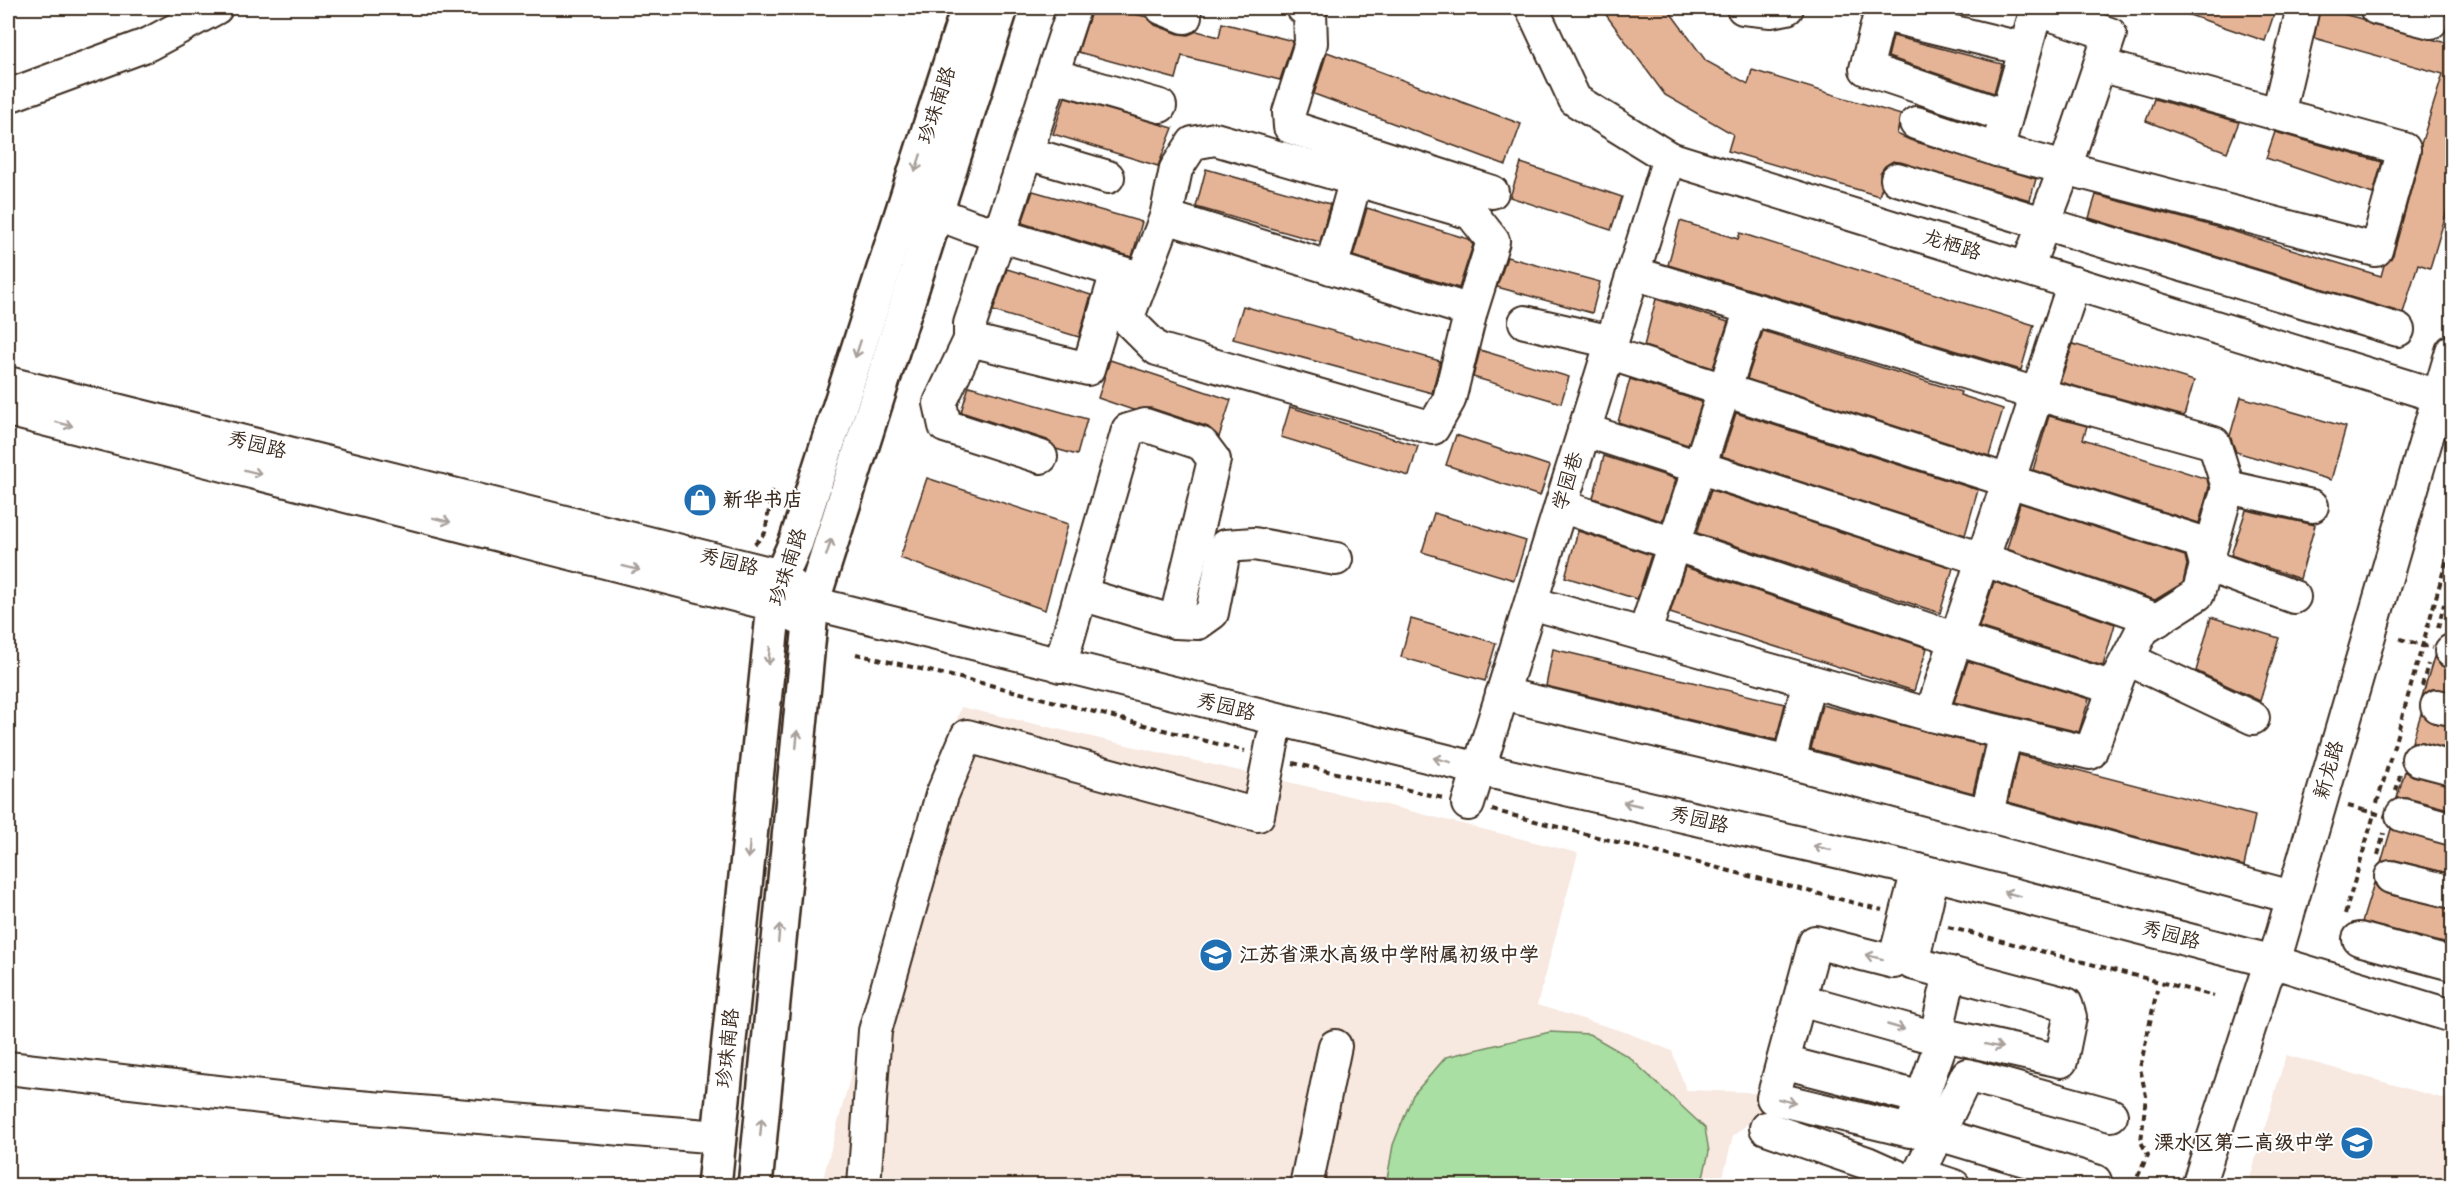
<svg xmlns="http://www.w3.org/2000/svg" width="2460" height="1193" viewBox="0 0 2460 1193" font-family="'Architects Daughter','LXGW WenKai TC',sans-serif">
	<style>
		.built { fill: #f7e8e0 }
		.green { fill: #a9dfa2; stroke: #728460; stroke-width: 1.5 }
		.building { fill: #e5b497; stroke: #3b2a1e; stroke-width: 1.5 }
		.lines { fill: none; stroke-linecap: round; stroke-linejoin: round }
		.minor-casing { stroke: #3b2a1e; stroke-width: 36 }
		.major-casing { stroke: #3b2a1e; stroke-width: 38 }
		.path { stroke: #3b2a1e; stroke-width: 4; stroke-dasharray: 6 4.5; stroke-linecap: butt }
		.minor { stroke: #fff; stroke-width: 32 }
		.major { stroke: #fff; stroke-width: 33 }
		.path-bridge { stroke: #3b2a1e; stroke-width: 4; stroke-dasharray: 6 4.5; stroke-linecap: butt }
		.oneway { stroke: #a79f9a }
		.labels { text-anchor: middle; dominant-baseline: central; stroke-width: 4.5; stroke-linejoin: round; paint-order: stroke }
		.street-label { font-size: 20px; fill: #3b2a1e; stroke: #fff }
		.poi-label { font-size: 20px; font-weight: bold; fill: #3b2a1e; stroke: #fff; text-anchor: start }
	</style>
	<rect width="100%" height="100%" fill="#fff"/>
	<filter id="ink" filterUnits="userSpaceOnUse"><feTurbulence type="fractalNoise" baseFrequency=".0167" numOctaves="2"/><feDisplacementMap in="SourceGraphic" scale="12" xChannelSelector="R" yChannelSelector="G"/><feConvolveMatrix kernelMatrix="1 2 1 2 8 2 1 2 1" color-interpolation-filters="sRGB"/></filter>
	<g filter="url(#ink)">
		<g class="built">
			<polygon points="961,707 1362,799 1578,853 1537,1005 1628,1033 1672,1051 1686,1090 1746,1092 1763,1095 1768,1107 1733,1136 1721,1185 821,1186 896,906"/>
			<polygon points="2286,1055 2452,1101 2452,1185 2248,1185"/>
		</g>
		<polygon class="green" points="1550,1032 1589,1034 1629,1057 1705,1128 1709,1152 1701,1185 1386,1185 1393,1145 1413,1095 1446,1057"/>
		<g class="building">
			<polygon points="1092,8 1111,8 1147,17 1155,25 1179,34 1188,35 1197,31 1219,37 1222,23 1293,41 1280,80 1182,56 1176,79 1078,52"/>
			<polygon points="1601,8 1667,8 1706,61 1748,84 1752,70 1901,115 1897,134 1910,140 2036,179 2030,200 1893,161 1885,166 1880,173 1882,187 1879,196 1728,151 1733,134 1665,95"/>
			<polygon points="2176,8 2276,8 2265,41 2175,10"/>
			<polygon points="2320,8 2362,19 2372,25 2452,44 2452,194 2430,268 2418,264 2403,313 2089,218 2096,195 2232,231 2381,276 2384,265 2393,255 2421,154 2421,144 2443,74 2314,38"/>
			<polygon points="1893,36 2002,64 1994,93 1888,57"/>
			<polygon points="1327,52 1521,124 1506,165 1314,94"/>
			<polygon points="1065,97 1173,128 1158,166 1053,134"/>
			<polygon points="2154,99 2239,122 2227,152 2146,121"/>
			<polygon points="2275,132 2382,162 2373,194 2266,158"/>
			<polygon points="1521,163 1622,197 1611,230 1510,197"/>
			<polygon points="1206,169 1330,204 1320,242 1196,207"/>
			<polygon points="1033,191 1142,222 1132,257 1022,223"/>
			<polygon points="1367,208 1468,239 1473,245 1459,288 1353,256"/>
			<polygon points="1680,221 1738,239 1740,233 2034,325 2021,370 1668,265"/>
			<polygon points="1507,257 1600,282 1592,313 1497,287"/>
			<polygon points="1007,269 1091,295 1079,337 993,311"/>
			<polygon points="1656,299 1728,322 1713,368 1644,346"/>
			<polygon points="1243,306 1440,361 1432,393 1233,339"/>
			<polygon points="1763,331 1961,392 1960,395 2003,409 1989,456 1747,379"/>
			<polygon points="2073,344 2194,381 2184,416 2060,382"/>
			<polygon points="1480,350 1569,377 1561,403 1473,377"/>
			<polygon points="1110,360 1231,400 1219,437 1208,427 1151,408 1133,410 1098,398"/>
			<polygon points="1630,379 1702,402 1688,445 1618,422"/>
			<polygon points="969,386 1087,419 1077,455 1056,449 1047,440 961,412"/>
			<polygon points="2241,397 2346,427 2331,480 2236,452 2230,436"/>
			<polygon points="1290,407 1418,446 1409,476 1281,437"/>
			<polygon points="1736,413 1978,490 1965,535 1722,456"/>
			<polygon points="2049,416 2087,426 2083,439 2207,479 2209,487 2199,523 2033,470"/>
			<polygon points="1456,435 1550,466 1540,496 1446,465"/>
			<polygon points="1604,456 1676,479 1662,521 1593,498"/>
			<polygon points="927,478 1068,524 1045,610 900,558"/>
			<polygon points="1711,490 1953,568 1940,613 1697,533"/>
			<polygon points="2020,503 2185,556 2187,565 2183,583 2155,600 2007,549"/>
			<polygon points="2246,510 2315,525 2300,579 2231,555"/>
			<polygon points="1434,513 1526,541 1514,580 1422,552"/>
			<polygon points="1578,531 1651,555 1637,599 1565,577"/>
			<polygon points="1685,567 1927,648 1914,691 1670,613"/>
			<polygon points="1994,582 2115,624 2103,666 1979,627"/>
			<polygon points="2211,617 2279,638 2260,701 2196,671"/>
			<polygon points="1411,619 1496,643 1485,681 1401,657"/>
			<polygon points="1553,649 1785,704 1776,740 1546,686"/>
			<polygon points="2434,657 2440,665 2452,669 2452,691 2432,689 2422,697"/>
			<polygon points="1968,661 2089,699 2079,732 1954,702"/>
			<polygon points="1822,705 1984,746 1973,793 1811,749"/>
			<polygon points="2421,714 2433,723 2452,726 2452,750 2423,742 2412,742"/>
			<polygon points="2019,755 2255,816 2244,866 2008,802"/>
			<polygon points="2405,771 2413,776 2452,785 2452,810 2407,798 2397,798"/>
			<polygon points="2391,829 2452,846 2452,874 2395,860 2381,863"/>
			<polygon points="2374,883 2379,890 2387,894 2452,909 2452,945 2362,922"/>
		</g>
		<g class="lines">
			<defs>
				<g id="minor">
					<polyline points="1162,8 1185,17"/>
					<polyline points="1303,8 1310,11 1311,43 1289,112 1290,127 1492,192"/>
					<polyline points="1532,8 1575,100 1669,158 2438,396"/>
					<polyline points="1743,8 1771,11 1787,8"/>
					<polyline points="2376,8 2431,22"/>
					<polyline points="1052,75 1160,106"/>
					<polyline points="8,96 149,44 216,8"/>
					<polyline points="2278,114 2303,8"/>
					<polyline points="2006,116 1866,69 1880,14 2025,49"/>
					<polyline points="1916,123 1997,150 2376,250 2404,149 2100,65"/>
					<polyline points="1997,150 2033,22 2043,12 2110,34 2065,168 2027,268"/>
					<polyline points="1027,153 1108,177"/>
					<polyline points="1897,179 2398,330"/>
					<polyline points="912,204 970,226 1136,277"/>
					<polyline points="1166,217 1176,169 1193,143 1215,139 1471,213 1493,241 1471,311 1449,400 1433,428 1157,349 1127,319 1166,217 1471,311"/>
					<polyline points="1331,268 1356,179"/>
					<polyline points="1525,322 1612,342"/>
					<polyline points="970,340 970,324 1074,8"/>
					<polyline points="1608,353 2200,542 2206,565"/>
					<polyline points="8,383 781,576 812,603 864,616 1479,769 1918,870 2274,962 2452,1016"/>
					<polyline points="8,410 774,605 798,617"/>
					<polyline points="1584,430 1982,559 2158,620"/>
					<polyline points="1041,457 945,426 940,403 970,340 1088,369 1117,272"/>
					<polyline points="2228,487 2312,506"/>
					<polyline points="1561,506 1956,639 2114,688"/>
					<polyline points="2206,565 2294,597"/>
					<polyline points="1531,603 1931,715 2090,753 2119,675 2143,629 2198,594 2228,487 2214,443 2037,394 1633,273"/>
					<polyline points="1175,622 1198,623 1212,613 1225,546 1254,544 1336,559"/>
					<polyline points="1644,635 1751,309"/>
					<polyline points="2451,651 2452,652"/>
					<polyline points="2128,659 2253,718"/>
					<polyline points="1060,666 1128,430 1145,425 1202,444 1214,460 1175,622 1081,594"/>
					<polyline points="1502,694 1789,762 2292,897"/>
					<polyline points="2437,706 2452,709"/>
					<polyline points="1931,715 2074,283"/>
					<polyline points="2418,759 2452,768"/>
					<polyline points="1789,762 1809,681"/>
					<polyline points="1468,804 1669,158"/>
					<polyline points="1987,813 2006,733"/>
					<polyline points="2402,815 2452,829"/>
					<polyline points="1918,870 1894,962 1815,942 1773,1098 1910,1131 1944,1035 2061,1061 2070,1017 2066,1004 1912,963 1933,874"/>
					<polyline points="2391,877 2452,892"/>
					<polyline points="2359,939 2452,964"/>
					<polyline points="1800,1000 1943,1040"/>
					<polyline points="1944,1035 1938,1027 1950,973"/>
					<polyline points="1783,1062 1922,1098"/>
					<polyline points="8,1068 323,1104 719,1137"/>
					<polyline points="1766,1128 1867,1163 1914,1184"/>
					<polyline points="1938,1134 2095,1181"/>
					<polyline points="1918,1174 1954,1186"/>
					<polyline points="864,1186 875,1031 942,795 967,736 1258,815 1273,739"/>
					<polyline points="1306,1186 1335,1046"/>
					<polyline points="1913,1186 1967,1075 2111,1115"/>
					<polyline points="2198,1186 2265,979 2274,962 2452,351"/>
				</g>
				<g id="major">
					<polyline points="714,1186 774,605 781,576 796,542 968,8"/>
					<polyline points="755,1186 812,603 1001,8"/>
				</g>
			</defs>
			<use href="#minor" class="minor-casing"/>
			<use href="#major" class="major-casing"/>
			<g class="path">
				<polyline points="2449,480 2452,481"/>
				<polyline points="755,544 765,533 773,486"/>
				<polyline points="2438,628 2444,604"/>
				<polyline points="2400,639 2411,642"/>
				<polyline points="856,654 990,685 1245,751"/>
				<polyline points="2422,686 2428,664"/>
				<polyline points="2393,749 2452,541"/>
				<polyline points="1293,763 1443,798"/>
				<polyline points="2396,791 2400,775"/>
				<polyline points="2377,803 2391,756"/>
				<polyline points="2348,806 2363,810"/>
				<polyline points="1492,810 1882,910"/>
				<polyline points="2378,855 2384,833"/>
				<polyline points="2345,914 2375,811"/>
				<polyline points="1948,927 2214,996"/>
				<polyline points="2133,1186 2148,1155 2141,1142 2146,1096 2140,1068 2157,990"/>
			</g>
			<use href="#minor" class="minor"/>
			<use href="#major" class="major"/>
			<g class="path-bridge">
				<polyline points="2411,642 2432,648"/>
				<polyline points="2363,810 2385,816"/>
			</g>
		</g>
		<defs><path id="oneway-shaft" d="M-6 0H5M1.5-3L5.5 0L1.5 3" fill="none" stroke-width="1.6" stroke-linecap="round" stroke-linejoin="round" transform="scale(1.5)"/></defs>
		<g class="oneway">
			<use href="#oneway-shaft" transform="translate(918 163) rotate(108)"/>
			<use href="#oneway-shaft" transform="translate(858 349) rotate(108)"/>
			<use href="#oneway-shaft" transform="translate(64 424) rotate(14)"/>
			<use href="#oneway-shaft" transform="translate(253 472) rotate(14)"/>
			<use href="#oneway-shaft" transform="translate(442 520) rotate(14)"/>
			<use href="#oneway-shaft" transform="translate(829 547) rotate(-72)"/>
			<use href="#oneway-shaft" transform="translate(631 568) rotate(14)"/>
			<use href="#oneway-shaft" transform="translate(769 656) rotate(96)"/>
			<use href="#oneway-shaft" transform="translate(797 739) rotate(-85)"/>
			<use href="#oneway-shaft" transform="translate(1442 760) rotate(-166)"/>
			<use href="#oneway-shaft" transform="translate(1632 804) rotate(-167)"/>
			<use href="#oneway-shaft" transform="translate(1822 848) rotate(-167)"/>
			<use href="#oneway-shaft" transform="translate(749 850) rotate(96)"/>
			<use href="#oneway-shaft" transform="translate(2012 894) rotate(-165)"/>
			<use href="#oneway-shaft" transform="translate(779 933) rotate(-85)"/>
			<use href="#oneway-shaft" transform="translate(1874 957) rotate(-166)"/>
			<use href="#oneway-shaft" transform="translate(1896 1027) rotate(16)"/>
			<use href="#oneway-shaft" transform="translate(1994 1046) rotate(12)"/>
			<use href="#oneway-shaft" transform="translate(1787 1101) rotate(14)"/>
			<use href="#oneway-shaft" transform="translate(761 1127) rotate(-85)"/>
		</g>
	</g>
	<defs>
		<symbol id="shop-disc" viewBox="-11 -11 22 22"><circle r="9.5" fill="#1f6fb2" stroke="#fff"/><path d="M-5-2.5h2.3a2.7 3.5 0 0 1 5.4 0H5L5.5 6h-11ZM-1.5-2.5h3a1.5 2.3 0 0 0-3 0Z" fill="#fff"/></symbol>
		<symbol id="school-disc" viewBox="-11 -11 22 22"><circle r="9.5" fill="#1f6fb2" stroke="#fff"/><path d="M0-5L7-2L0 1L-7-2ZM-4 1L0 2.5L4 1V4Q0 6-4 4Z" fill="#fff"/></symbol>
	</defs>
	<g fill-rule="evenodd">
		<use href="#shop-disc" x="681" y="481" width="38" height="38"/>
		<use href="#school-disc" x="1197" y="936" width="38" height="38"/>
		<use href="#school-disc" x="2338" y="1124" width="38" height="38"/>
	</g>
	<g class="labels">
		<g class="street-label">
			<text transform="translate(937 105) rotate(-72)">珍珠南路</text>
			<text transform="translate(1952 245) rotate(17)">龙栖路</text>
			<text transform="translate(257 445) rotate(14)">秀园路</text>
			<text transform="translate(1568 481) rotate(-73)">学园巷</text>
			<text transform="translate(729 562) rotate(14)">秀园路</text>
			<text transform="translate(788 567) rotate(-72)">珍珠南路</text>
			<text transform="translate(1226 707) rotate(14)">秀园路</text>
			<text transform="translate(2329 770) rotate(-74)">新龙路</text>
			<text transform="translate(1699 820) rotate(13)">秀园路</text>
			<text transform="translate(2171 935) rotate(15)">秀园路</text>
			<text transform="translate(728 1048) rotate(-84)">珍珠南路</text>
		</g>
		<g class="poi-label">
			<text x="723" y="500">新华书店</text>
			<text x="1239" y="955">江苏省溧水高级中学附属初级中学</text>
			<text x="2334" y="1143" text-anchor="end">溧水区第二高级中学</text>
		</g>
	</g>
	<rect width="2460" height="1193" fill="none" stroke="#fff" stroke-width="30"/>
	<rect x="15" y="15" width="2430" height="1163" fill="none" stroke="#3b2a1e" stroke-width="2" filter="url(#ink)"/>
</svg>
